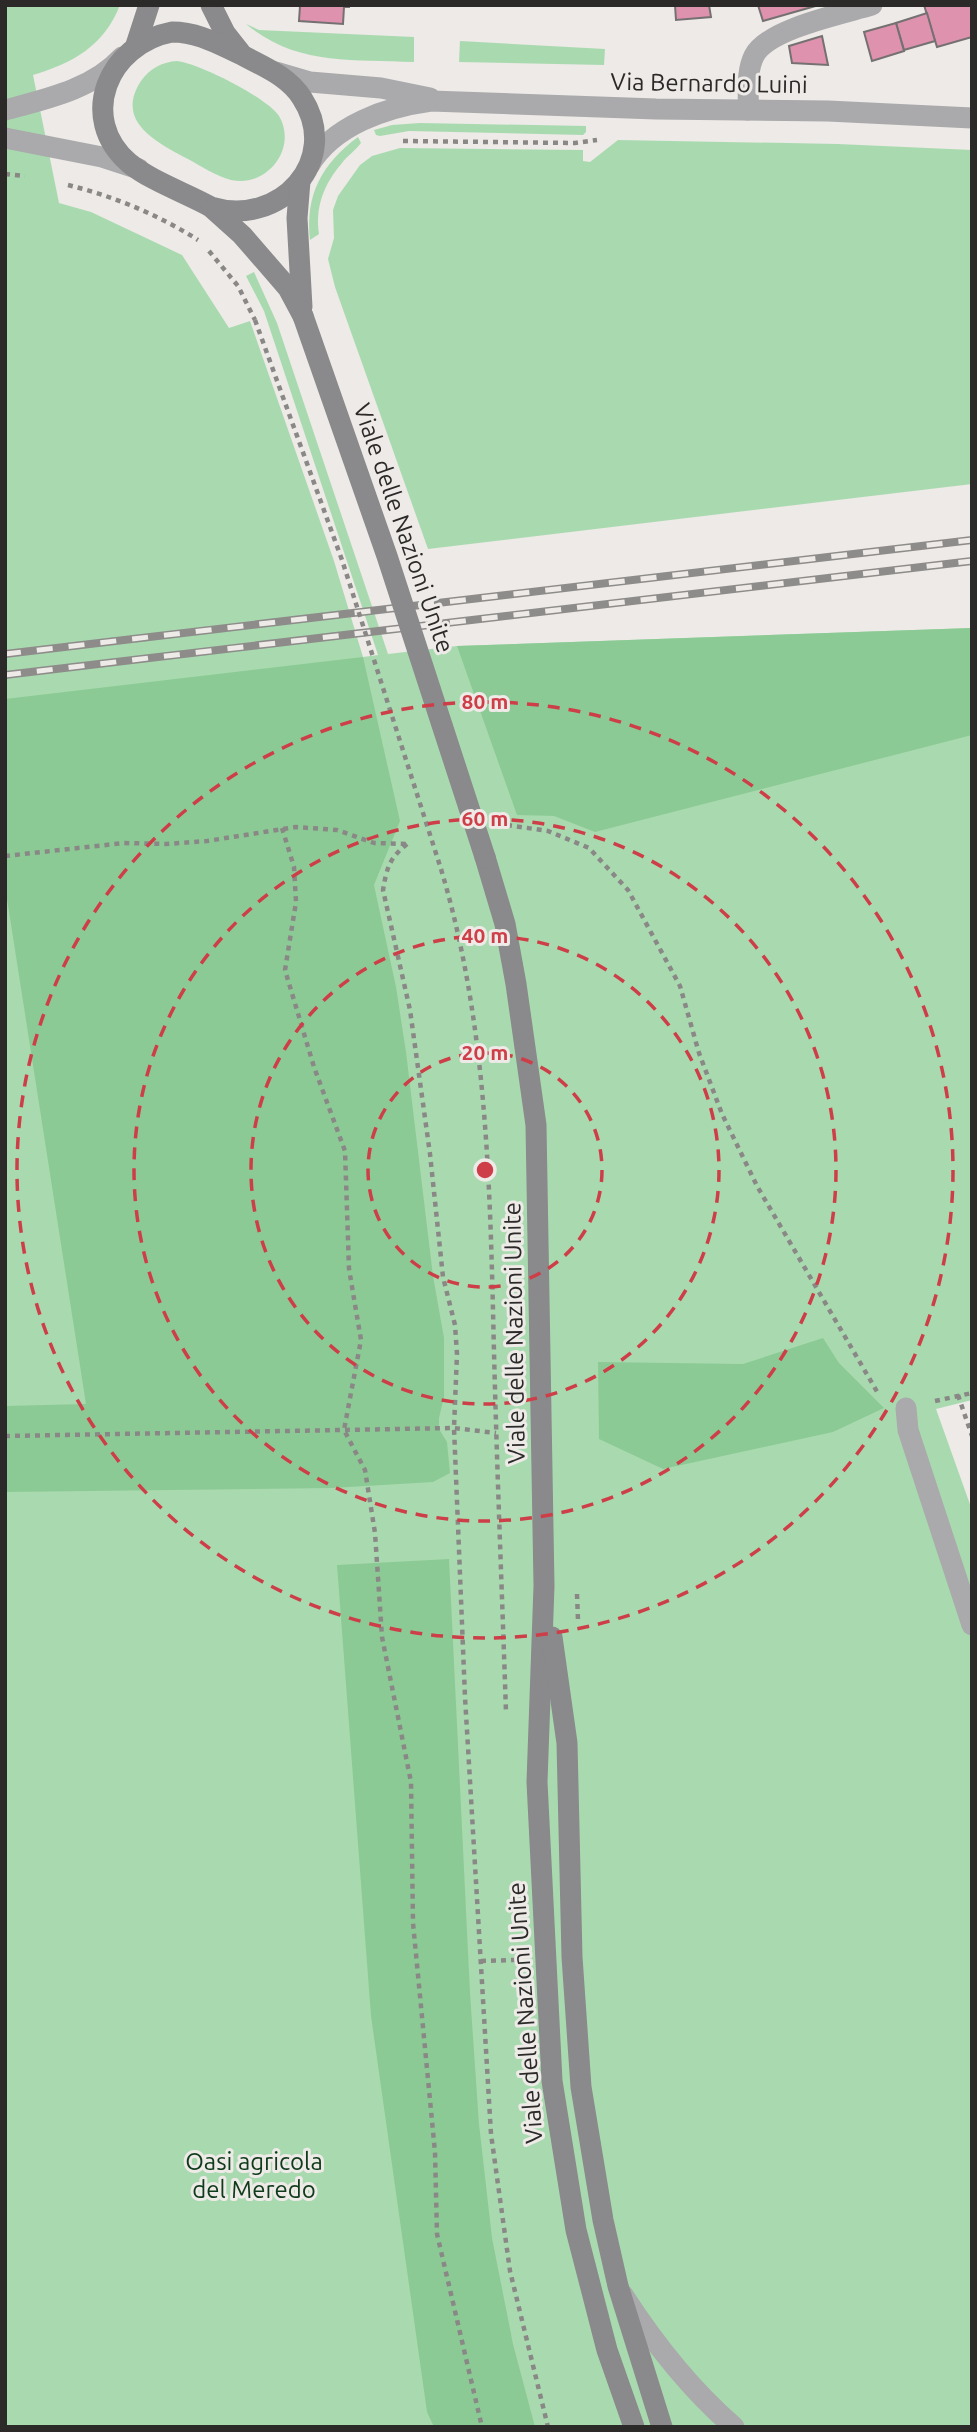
<svg xmlns="http://www.w3.org/2000/svg" width="977" height="2432" viewBox="0 0 977 2432" font-family="Ubuntu,sans-serif">
	<style>
		.green { fill: #a9daaf }
		.forest { fill: #8cca95 }
		.building { fill: #df92ae; stroke: #757172; stroke-width: 2 }
		.lines { fill: none; stroke-linecap: round; stroke-linejoin: round }
		.path { stroke: #8a8886; stroke-width: 4.5; stroke-dasharray: 5 5; stroke-linecap: butt }
		.street { stroke: #aaa9ab; stroke-width: 21 }
		.secondary { stroke: #8a898b; stroke-width: 21 }
		.rail-casing { stroke: #8e8c8a; stroke-width: 8 }
		.rail { stroke: #edeae7; stroke-width: 5; stroke-dasharray: 16; stroke-linecap: butt }
		.path-bridge { stroke: #8a8886; stroke-width: 4.5; stroke-dasharray: 5 5; stroke-linecap: butt }
		.secondary-bridge { stroke: #8a898b; stroke-width: 21 }
		.ring { fill: none; stroke: #ce3e48; stroke-width: 3.5; stroke-dasharray: 12 9 }
		.labels { text-anchor: middle; dominant-baseline: central; stroke-width: 6; stroke-linejoin: round; paint-order: stroke }
		.street-label { font-size: 24px; fill: #2b2a29; stroke: #edeae7 }
		.park-label { font-size: 24px; fill: #0e3b19; stroke: #edeae7 }
		.centre { fill: #ce3e48; stroke: #edeae7; stroke-width: 3.5 }
		.ring-label { font-size: 21px; text-anchor: middle; font-weight: bold; fill: #ce3e48; stroke: #edeae7; stroke-width: 6; stroke-linejoin: round; paint-order: stroke }
	</style>
	<rect width="100%" height="100%" fill="#edeae7"/>
	<g class="green">
		<path d="M5 5H120C104 46 73 63 33 75L59 203 91 212 182 255 229 328 250 321 334 561 363 657 378 655 264 311 246 276 254 272 277 323 388 654 457 646 972 628V1400L936 1409 972 1510V2427H5Z"/>
		<path d="M246 24 259 30 414 37V62C351 59 297 66 246 24Z"/>
		<polygon points="460,41 605,49 604,65 459,62"/>
		<path d="M177 61C198 63 268 98 279 116 298 148 267 188 231 180 216 176 201 166 188 159 158 143 114 122 141 81 150 68 163 62 177 61Z"/>
		<polygon points="420,123 586,126 586,132 583,135 409,131 380,136 376,135 374,130 392,125"/>
		<path d="M358 137 361 143C355 151 347 156 342 163 324 184 315 207 319 234L310 240C305 194 322 164 358 137Z"/>
		<polygon points="618,140 838,144 972,150 972,484 428,549 335,287 328,259 334,238 333,210 338,196 360,165 372,156 400,148 583,150 583,161 590,162"/>
	</g>
	<g class="forest">
		<polygon points="972,628 972,735 595,832 554,816 517,815 457,646"/>
		<polygon points="363,657 400,821 374,885 396,987 406,1052 433,1276 444,1338 444,1397 439,1418 439,1429 447,1442 450,1473 433,1482 332,1488 5,1492 5,1406 86,1404 5,886 5,699"/>
		<polygon points="823,1338 839,1363 884,1408 833,1432 663,1469 599,1439 598,1362 743,1364"/>
		<polygon points="449,1559 470,1993 479,2124 492,2238 513,2344 535,2427 434,2427 427,2412 371,2016 337,1565"/>
	</g>
	<g class="building">
		<polygon points="289,5 349,5 349,7 344,7 343,24 299,21 300,6"/>
		<polygon points="675,5 709,5 711,17 676,20"/>
		<polygon points="758,5 819,5 763,21"/>
		<polygon points="924,5 972,5 972,37 937,47"/>
		<polygon points="927,13 935,41 904,50 896,23"/>
		<polygon points="896,23 904,51 872,61 864,32"/>
		<polygon points="822,36 828,65 792,63 789,46"/>
	</g>
	<g class="lines">
		<g class="path">
			<polyline points="403,141 575,143 597,140"/>
			<polyline points="5,174 25,176"/>
			<path d="M68 185C113 196 159 215 198 240"/>
			<polyline points="209,251 238,286 255,320"/>
			<polyline points="507,825 548,831 589,848 628,890 680,986 699,1053 722,1114 757,1186 879,1395"/>
			<polyline points="282,828 294,867 296,902 285,970 314,1067 345,1151 349,1269 361,1340 344,1430 365,1470 375,1533 382,1637 411,1782 413,1923 435,2152 437,2234 482,2427"/>
			<path d="M407 844C389 859 387 867 383 890L410 1010 430 1154 443 1277 455 1325 457 1354 454 1428 465 1697 491 2134 510 2271 548 2427"/>
			<polyline points="5,856 124,843 166,844 207,841 296,827 337,830 374,843 406,844"/>
			<path d="M441 869C488 1026 490 1189 494 1352 497 1472 502 1592 506 1712"/>
			<polyline points="958,1395 972,1436"/>
			<polyline points="935,1401 972,1393"/>
			<polyline points="5,1436 454,1428 496,1433"/>
			<polyline points="577,1594 578,1620"/>
			<polyline points="481,1961 515,1960"/>
		</g>
		<g class="street">
			<polyline points="276,72 310,82 381,88 430,98"/>
			<path d="M5 110C46 99 93 89 122 57"/>
			<path d="M748 110C749 93 746 72 754 56 767 29 842 14 872 5"/>
			<polyline points="5,138 102,157 139,169"/>
			<path d="M309 166C333 125 387 107 431 101L656 109 828 111 972 118"/>
			<polyline points="906,1408 908,1430 972,1625"/>
			<path d="M623 2295C654 2343 690 2389 734 2427"/>
		</g>
		<g class="secondary">
			<polyline points="211,5 225,33 240,52"/>
			<path d="M172 32C198 32 218 44 242 55 264 67 288 76 302 98 342 160 280 228 211 207 186 193 151 181 129 163 77 118 108 44 172 32Z"/>
			<polyline points="136,45 149,5"/>
			<polyline points="300,181 297,218 302,307"/>
			<polyline points="213,209 242,235 288,288 303,316"/>
			<polyline points="485,857 505,924 516,984 536,1125 544,1586 537,1782 552,2081 576,2230 607,2350 634,2427"/>
			<polyline points="552,1637 567,1743 572,1957 581,2087 603,2220 618,2286 662,2427"/>
		</g>
		<defs>
			<g id="rail">
				<polyline points="5,654 972,540"/>
				<polyline points="5,675 972,561"/>
			</g>
		</defs>
		<use href="#rail" class="rail-casing"/>
		<use href="#rail" class="rail"/>
		<polyline class="path-bridge" points="255,320 342,560 441,869"/>
		<polyline class="secondary-bridge" points="303,316 387,556 485,857"/>
	</g>
	<g class="ring">
		<circle cx="485" cy="1170" r="117"/>
		<circle cx="485" cy="1170" r="234"/>
		<circle cx="485" cy="1170" r="351"/>
		<circle cx="485" cy="1170" r="468"/>
	</g>
	<g class="labels">
		<g class="street-label">
			<text transform="translate(709 83) rotate(1)">Via Bernardo Luini</text>
			<text transform="translate(404 528) rotate(71)">Viale delle Nazioni Unite</text>
			<text transform="translate(514 1333) rotate(-91)">Viale delle Nazioni Unite</text>
			<text transform="translate(525 2013) rotate(-94)">Viale delle Nazioni Unite</text>
		</g>
		<g class="park-label">
			<text x="254" y="2161">Oasi agricola<tspan x="254" dy="28">del Meredo</tspan></text>
		</g>
	</g>
	<circle cx="485" cy="1170" r="10" class="centre"/>
	<g class="ring-label">
		<text x="485" y="709">80 m</text>
		<text x="485" y="826">60 m</text>
		<text x="485" y="943">40 m</text>
		<text x="485" y="1060">20 m</text>
	</g>
	<rect width="977" height="2432" fill="none" stroke="#2b2a29" stroke-width="14"/>
</svg>
